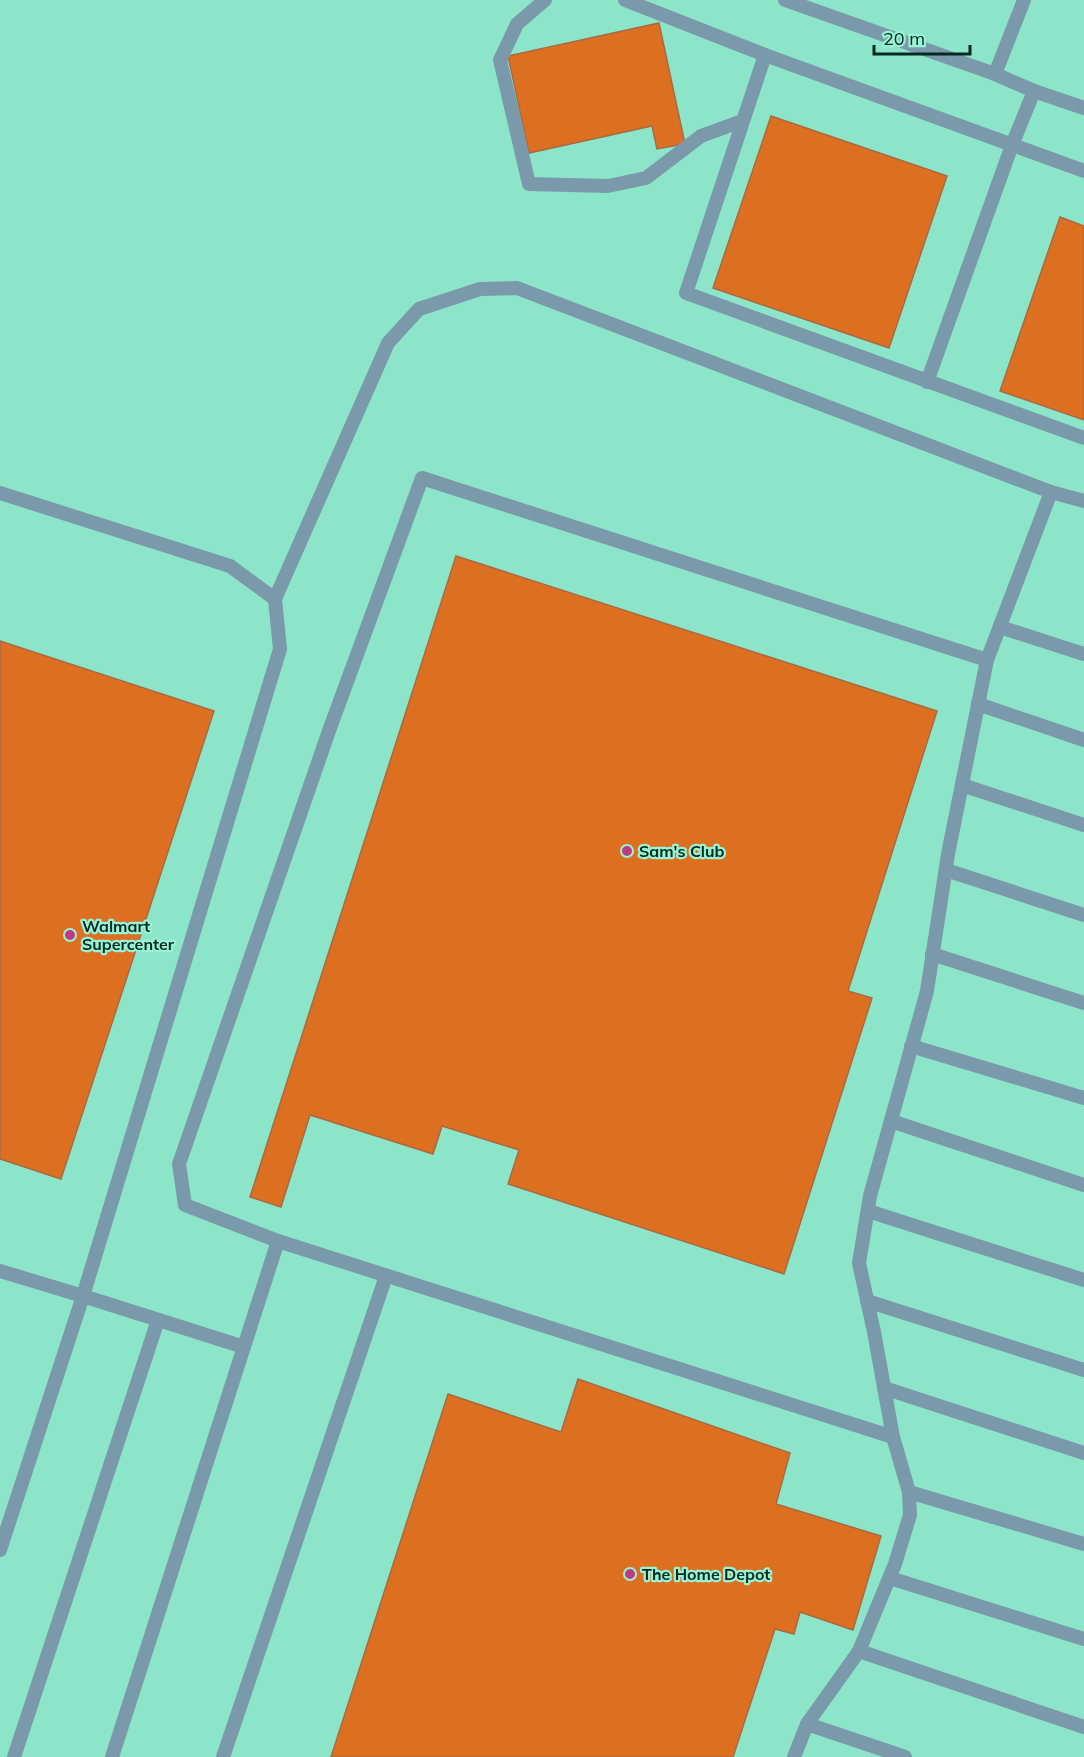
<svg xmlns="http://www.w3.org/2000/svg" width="1084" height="1757" viewBox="0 0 1084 1757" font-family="Mulish,sans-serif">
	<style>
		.building { fill: #dc7020; stroke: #a86a44; stroke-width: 1.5 }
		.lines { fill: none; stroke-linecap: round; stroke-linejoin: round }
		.lane { stroke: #7a99aa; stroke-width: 14 }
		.poi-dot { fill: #bd3a81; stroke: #9af2d6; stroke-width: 2 }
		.labels { text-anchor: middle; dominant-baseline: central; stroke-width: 4.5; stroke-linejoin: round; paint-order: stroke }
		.poi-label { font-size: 16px; font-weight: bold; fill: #022a20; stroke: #9af2d6; text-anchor: start }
	</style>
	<rect width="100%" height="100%" fill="#8de5c9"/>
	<g class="building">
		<polygon points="659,23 685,144 657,149 652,126 529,153 508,56"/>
		<polygon points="771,116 947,176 889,348 713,288"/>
		<polygon points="1060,217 1084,226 1084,420 1000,391"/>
		<polygon points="456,556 937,711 848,991 872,998 784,1274 508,1184 519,1150 442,1126 433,1154 310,1115 281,1207 250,1197"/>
		<polygon points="0,641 214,711 61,1179 0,1159"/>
		<polygon points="578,1379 790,1453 776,1504 881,1536 853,1630 800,1612 794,1634 775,1629 733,1757 331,1757 448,1394 561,1432"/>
	</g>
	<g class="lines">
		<g class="lane">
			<polyline points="545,0 517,24 500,60 529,184 608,186 646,178 701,136 742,121"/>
			<polyline points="625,0 765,55 1084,171"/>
			<polyline points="785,0 995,74"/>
			<polyline points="1024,0 995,74 1034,91 1084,108"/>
			<polyline points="765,55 686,293 1084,438"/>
			<polyline points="927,382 1012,145 1034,91"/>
			<polyline points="0,493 230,566 275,599"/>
			<polyline points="1000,627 1084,654"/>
			<polyline points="978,704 1084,740"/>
			<polyline points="962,785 1084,825"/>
			<polyline points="946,870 1084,915"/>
			<polyline points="932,954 1084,1003"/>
			<polyline points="911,1046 1084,1098"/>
			<polyline points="891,1121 1084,1185"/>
			<polyline points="868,1211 1084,1280"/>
			<polyline points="0,1271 83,1296 280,649 275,599 388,343 419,309 480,289 517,288 1051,492 1084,501"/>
			<polyline points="867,1301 1084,1370"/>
			<polyline points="884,1388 1084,1453"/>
			<polyline points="893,1437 874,1332 859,1263 870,1196 927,991 948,854 987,660"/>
			<polyline points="909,1492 1084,1544"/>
			<polyline points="0,1550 83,1296 244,1347"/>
			<polyline points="890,1578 1084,1639"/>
			<polyline points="859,1651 1084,1727"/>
			<polyline points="807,1724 905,1757"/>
			<polyline points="14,1757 158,1320"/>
			<polyline points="112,1757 278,1241"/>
			<polyline points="223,1757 386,1276"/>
			<polyline points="794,1757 807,1724 859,1651 895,1564 910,1515 909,1492 893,1437 278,1241 185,1205 179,1164 330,728 422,478 987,660 1051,492"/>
		</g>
	</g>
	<g class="poi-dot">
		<circle cx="627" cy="851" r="6"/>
		<circle cx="70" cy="935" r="6"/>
		<circle cx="630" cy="1574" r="6"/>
	</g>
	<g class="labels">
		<g class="poi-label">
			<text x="639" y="851">Sam's Club</text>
			<text x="82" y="926">Walmart<tspan x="82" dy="18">Supercenter</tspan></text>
			<text x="642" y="1574">The Home Depot</text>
		</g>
	</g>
	<path d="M874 45v9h96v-9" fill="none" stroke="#022a20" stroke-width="3"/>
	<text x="883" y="45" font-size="18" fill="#022a20" stroke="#9af2d6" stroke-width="4.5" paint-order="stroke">20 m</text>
</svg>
